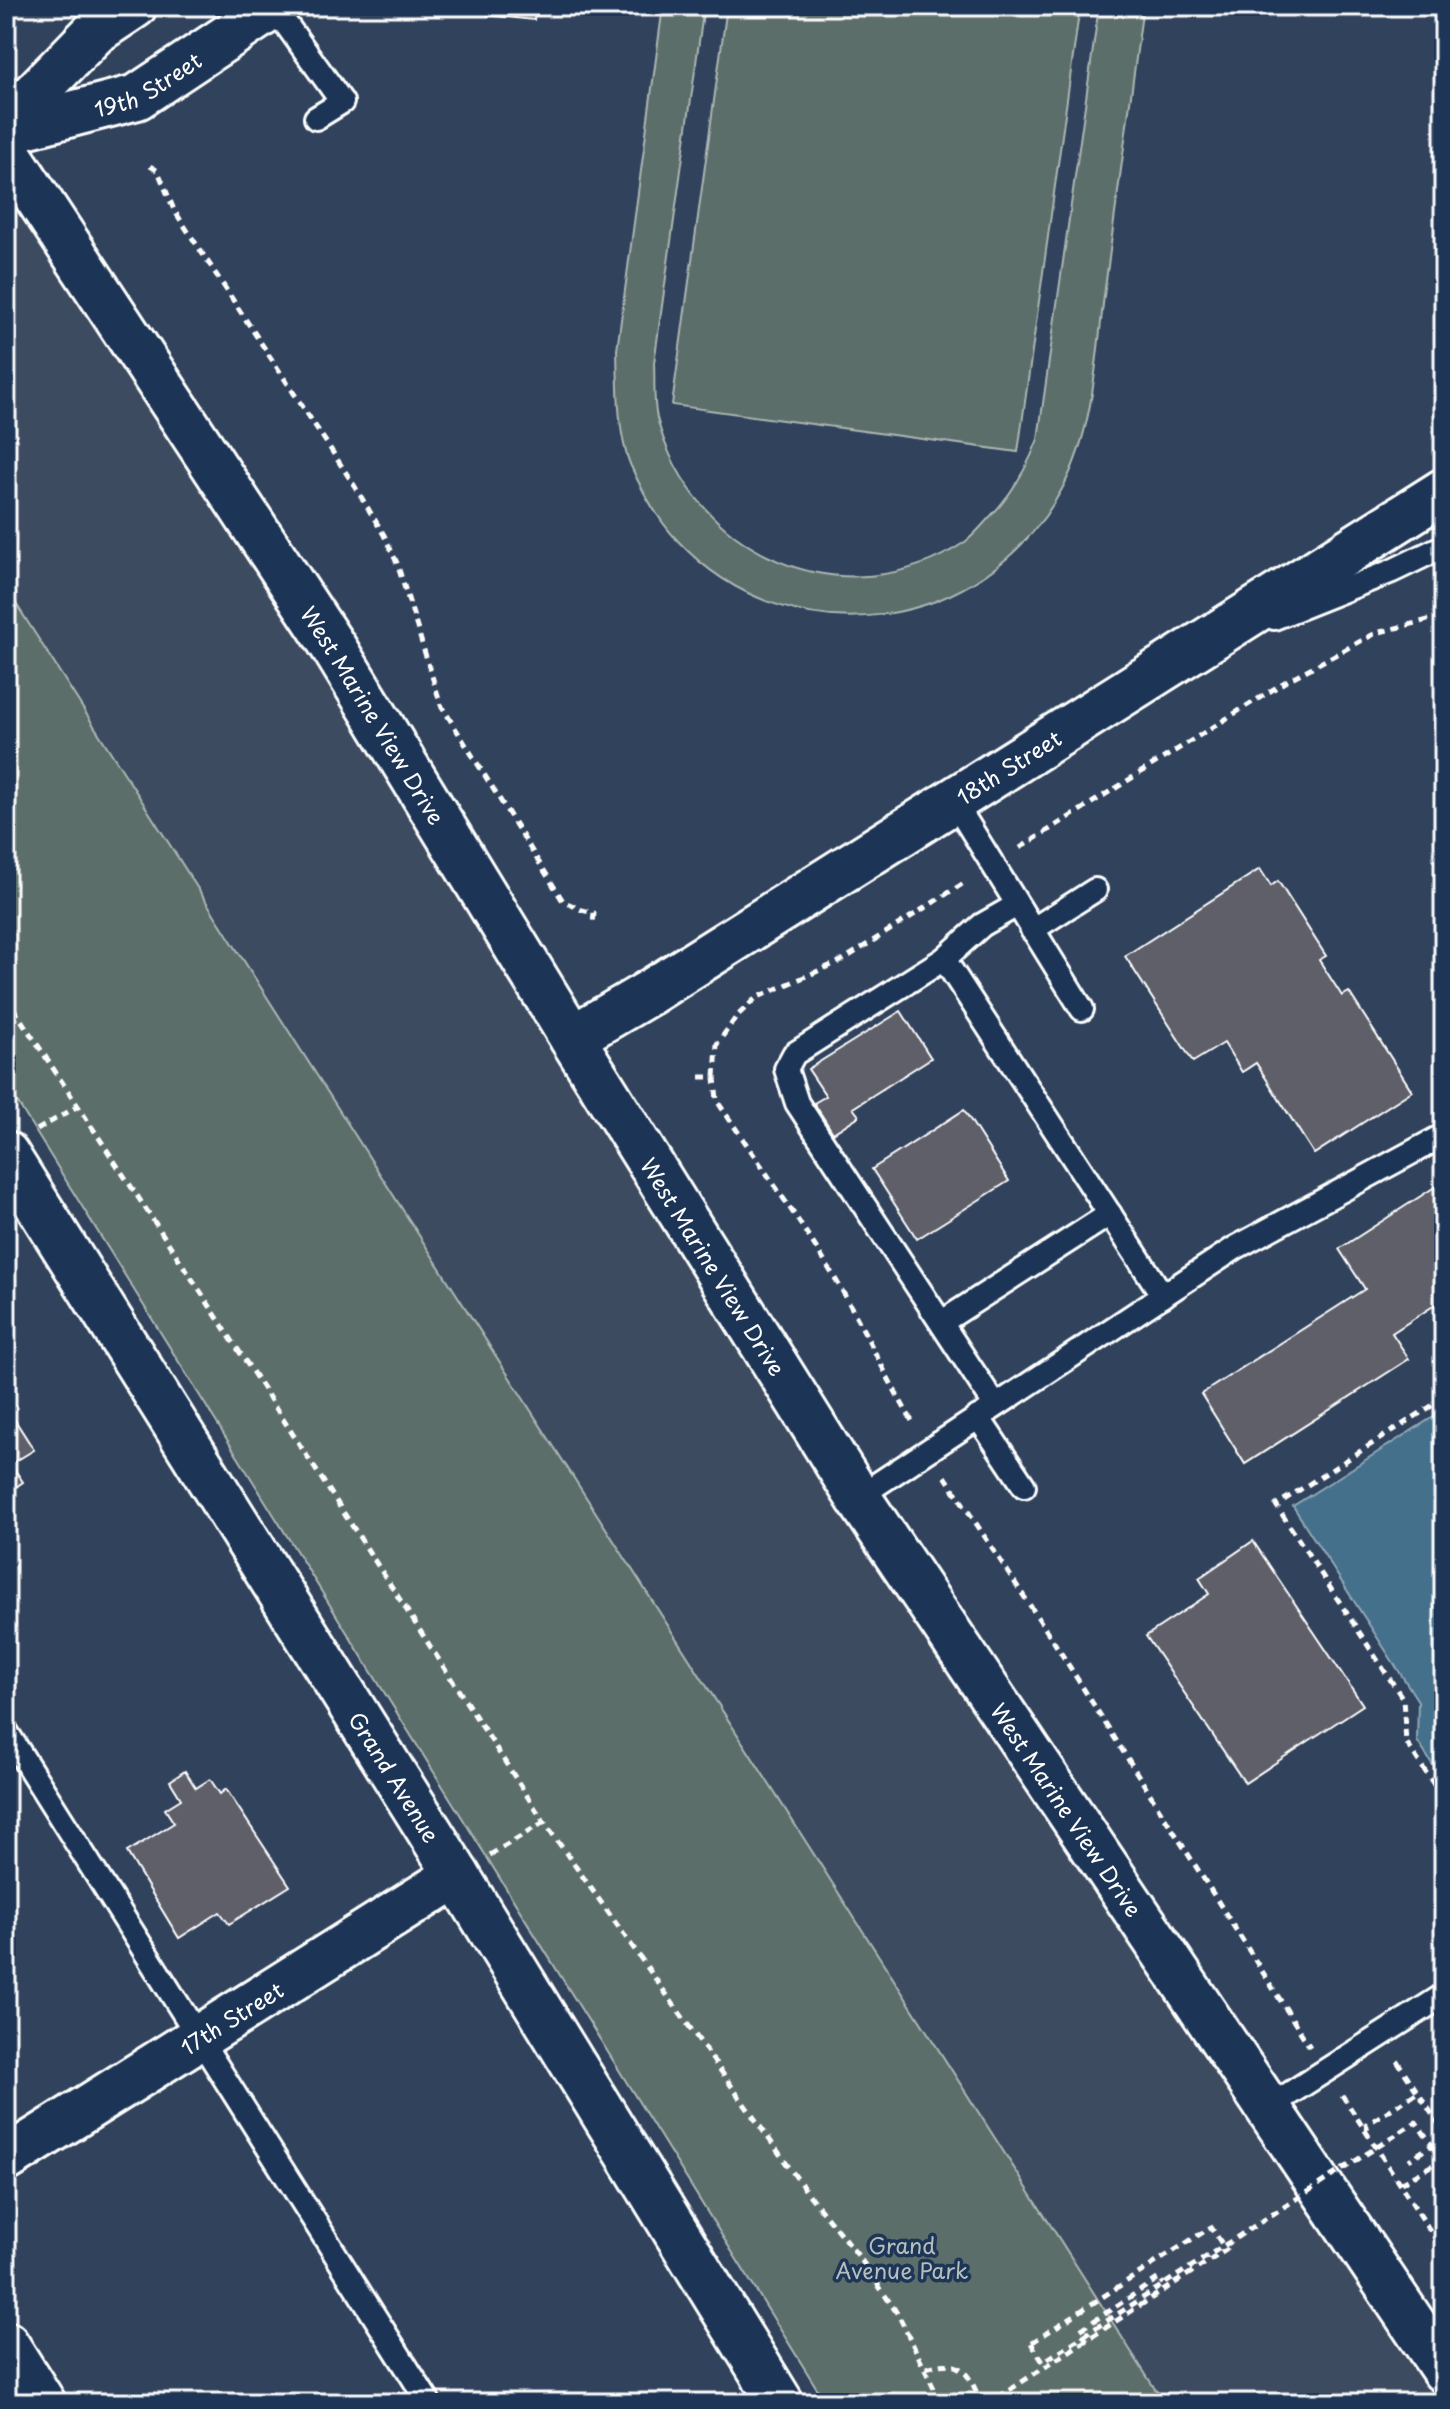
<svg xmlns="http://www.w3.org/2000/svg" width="1450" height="2409" viewBox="0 0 1450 2409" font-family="'Playpen Sans',sans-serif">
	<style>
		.built { fill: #3e4b60 }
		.green { fill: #5b6e6a; stroke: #adb6b4; stroke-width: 2 }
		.water { fill: #45708b; stroke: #8fa9b9; stroke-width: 2 }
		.building { fill: #5e5f69; stroke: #fff; stroke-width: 2 }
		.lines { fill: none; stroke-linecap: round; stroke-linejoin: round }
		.service-casing { stroke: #fff; stroke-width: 28 }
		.minor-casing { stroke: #fff; stroke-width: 50 }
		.tertiary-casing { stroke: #fff; stroke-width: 50 }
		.primary-casing { stroke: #fff; stroke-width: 50 }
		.path { stroke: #fff; stroke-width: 5; stroke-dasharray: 8 6; stroke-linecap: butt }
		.service { stroke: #1d3557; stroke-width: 22 }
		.minor { stroke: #1d3557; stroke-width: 44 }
		.tertiary { stroke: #1d3557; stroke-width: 44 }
		.primary { stroke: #1d3557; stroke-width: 44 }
		.path-bridge { stroke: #fff; stroke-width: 5; stroke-dasharray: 8 6; stroke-linecap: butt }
		.labels { text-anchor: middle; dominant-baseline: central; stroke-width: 7; stroke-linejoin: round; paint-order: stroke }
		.street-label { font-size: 22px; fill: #fff; stroke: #1d3557 }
		.park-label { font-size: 22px; fill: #b5bebc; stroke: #1d3557 }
	</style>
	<rect width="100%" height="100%" fill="#30425c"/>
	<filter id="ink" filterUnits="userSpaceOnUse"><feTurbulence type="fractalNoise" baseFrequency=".0125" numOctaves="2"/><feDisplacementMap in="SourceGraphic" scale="16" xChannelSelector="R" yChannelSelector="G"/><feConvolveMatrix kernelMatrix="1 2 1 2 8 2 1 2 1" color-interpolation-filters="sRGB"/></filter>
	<g filter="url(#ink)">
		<polygon class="built" points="6,181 1444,2370 1444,2403 1162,2403 6,603"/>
		<g class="green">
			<path d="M663 6H704L654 363C655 380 653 401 657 418 693 555 844 622 965 542 973 536 980 528 987 520 1011 496 1026 471 1038 439L1099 6H1143C1130 100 1118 194 1105 288 1096 355 1095 428 1062 489 985 633 791 662 678 541 658 520 642 491 630 464 617 433 618 383 617 350Z"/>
			<polygon points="727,6 1080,6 1018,452 672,405"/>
			<polygon points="6,588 1141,2367 1164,2403 826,2403 6,1084"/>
		</g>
		<polygon class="water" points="1444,1410 1444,1782 1417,1741 1418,1701 1293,1506"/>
		<g class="building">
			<polygon points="488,6 536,6 534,20 487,15"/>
			<polygon points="1260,869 1271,886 1278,881 1326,956 1319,960 1342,996 1349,992 1412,1091 1314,1154 1256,1063 1242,1072 1224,1043 1193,1062 1125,956"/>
			<polygon points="901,1011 931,1058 853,1108 859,1116 833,1133 814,1103 826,1096 808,1069"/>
			<polygon points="964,1110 1009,1181 917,1239 872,1169"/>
			<polygon points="1444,1181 1444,1299 1392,1333 1409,1359 1245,1464 1201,1394 1365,1289 1339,1249"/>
			<polygon points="6,1406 34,1450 11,1464 23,1482 6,1494"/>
			<polygon points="1253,1541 1363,1705 1245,1783 1146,1636 1209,1594 1199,1578"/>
			<polygon points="185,1771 196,1788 210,1779 220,1794 226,1789 290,1886 229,1924 220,1912 179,1938 127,1852 174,1823 165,1809 181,1799 170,1781"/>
		</g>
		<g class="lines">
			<defs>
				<g id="service">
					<polyline points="273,6 342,102 316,118"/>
					<polyline points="1274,618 1392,571 1444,546"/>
					<polyline points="953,800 1082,1009"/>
					<polyline points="1017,905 982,925 944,959 1163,1296"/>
					<polyline points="1032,930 1095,890"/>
					<polyline points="944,959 794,1054 786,1069 797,1103 995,1405"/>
					<polyline points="942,1322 1110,1214"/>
					<polyline points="978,1417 1024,1486"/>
					<polyline points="858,1497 1235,1248 1444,1135"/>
					<polyline points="6,1731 429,2403"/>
					<polyline points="1267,2108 1444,1995"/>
				</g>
				<g id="minor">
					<polyline points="6,123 95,32 134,6"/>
					<path id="s1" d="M6 131 137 97 274 6"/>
					<path id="s2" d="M572 1038 647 994 1444 491"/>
					<path id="s3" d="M6 2159 457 1875"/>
				</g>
				<g id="tertiary">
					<path id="s4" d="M6 1154 457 1875 781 2403"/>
					<polyline points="6,2344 43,2403"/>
				</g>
				<g id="primary">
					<path id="s5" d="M6 150 334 648 572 1038 858 1497 1444 2370"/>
				</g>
			</defs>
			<use href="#service" class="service-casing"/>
			<use href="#minor" class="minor-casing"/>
			<use href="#tertiary" class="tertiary-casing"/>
			<use href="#primary" class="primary-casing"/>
			<g class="path">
				<polyline points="150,166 158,171 174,210 354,485 384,535 397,563 441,705 563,901 582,910 594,913 593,924"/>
				<polyline points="1020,848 1288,680 1376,633 1444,616"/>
				<polyline points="6,997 202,1294 544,1822 806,2191 860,2258 899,2316 941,2403"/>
				<path d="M700 1077H715L717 1101C757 1160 799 1219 836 1280 864 1328 886 1378 915 1426"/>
				<polyline points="715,1077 717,1044 737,1016 756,998 841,961 967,881"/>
				<polyline points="37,1130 78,1106"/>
				<polyline points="1444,1398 1276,1505 1403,1699 1406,1742 1444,1800"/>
				<polyline points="945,1476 1054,1642 1310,2047"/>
				<polyline points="490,1855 544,1822"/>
				<polyline points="1397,2061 1444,2132"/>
				<polyline points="1342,2095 1444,2252"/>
				<polyline points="1368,2130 1366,2125 1418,2092"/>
				<polyline points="1401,2183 1441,2160 1432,2145"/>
				<polyline points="1441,2246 1444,2192"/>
				<polyline points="1087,2341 1080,2330 1159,2278 1163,2284"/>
				<path d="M926 2368C961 2357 969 2373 981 2403"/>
				<polyline points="985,2403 997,2398 1226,2250 1211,2227 1031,2343"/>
			</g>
			<use href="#service" class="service"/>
			<use href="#minor" class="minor"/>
			<use href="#tertiary" class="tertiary"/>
			<use href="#primary" class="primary"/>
			<polyline class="path-bridge" points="1031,2343 1043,2362 1416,2122 1432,2145 1409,2160"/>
		</g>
	</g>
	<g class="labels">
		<g class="street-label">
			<text stroke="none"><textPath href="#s1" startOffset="150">19th Street</textPath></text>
			<text stroke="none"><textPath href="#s5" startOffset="674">West Marine View Drive</textPath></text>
			<text stroke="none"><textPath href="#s2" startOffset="514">18th Street</textPath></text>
			<text stroke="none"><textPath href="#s5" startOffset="1322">West Marine View Drive</textPath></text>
			<text stroke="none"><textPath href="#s4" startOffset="734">Grand Avenue</textPath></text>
			<text stroke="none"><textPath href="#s5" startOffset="1970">West Marine View Drive</textPath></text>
			<text stroke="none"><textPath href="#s3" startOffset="266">17th Street</textPath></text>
		</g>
		<g class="park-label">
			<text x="902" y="2244">Grand<tspan x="902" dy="25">Avenue Park</tspan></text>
		</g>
	</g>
	<rect width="1450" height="2409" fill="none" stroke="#1d3557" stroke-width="32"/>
	<rect x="16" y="16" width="1418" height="2377" fill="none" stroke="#fff" stroke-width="3" filter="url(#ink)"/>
</svg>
